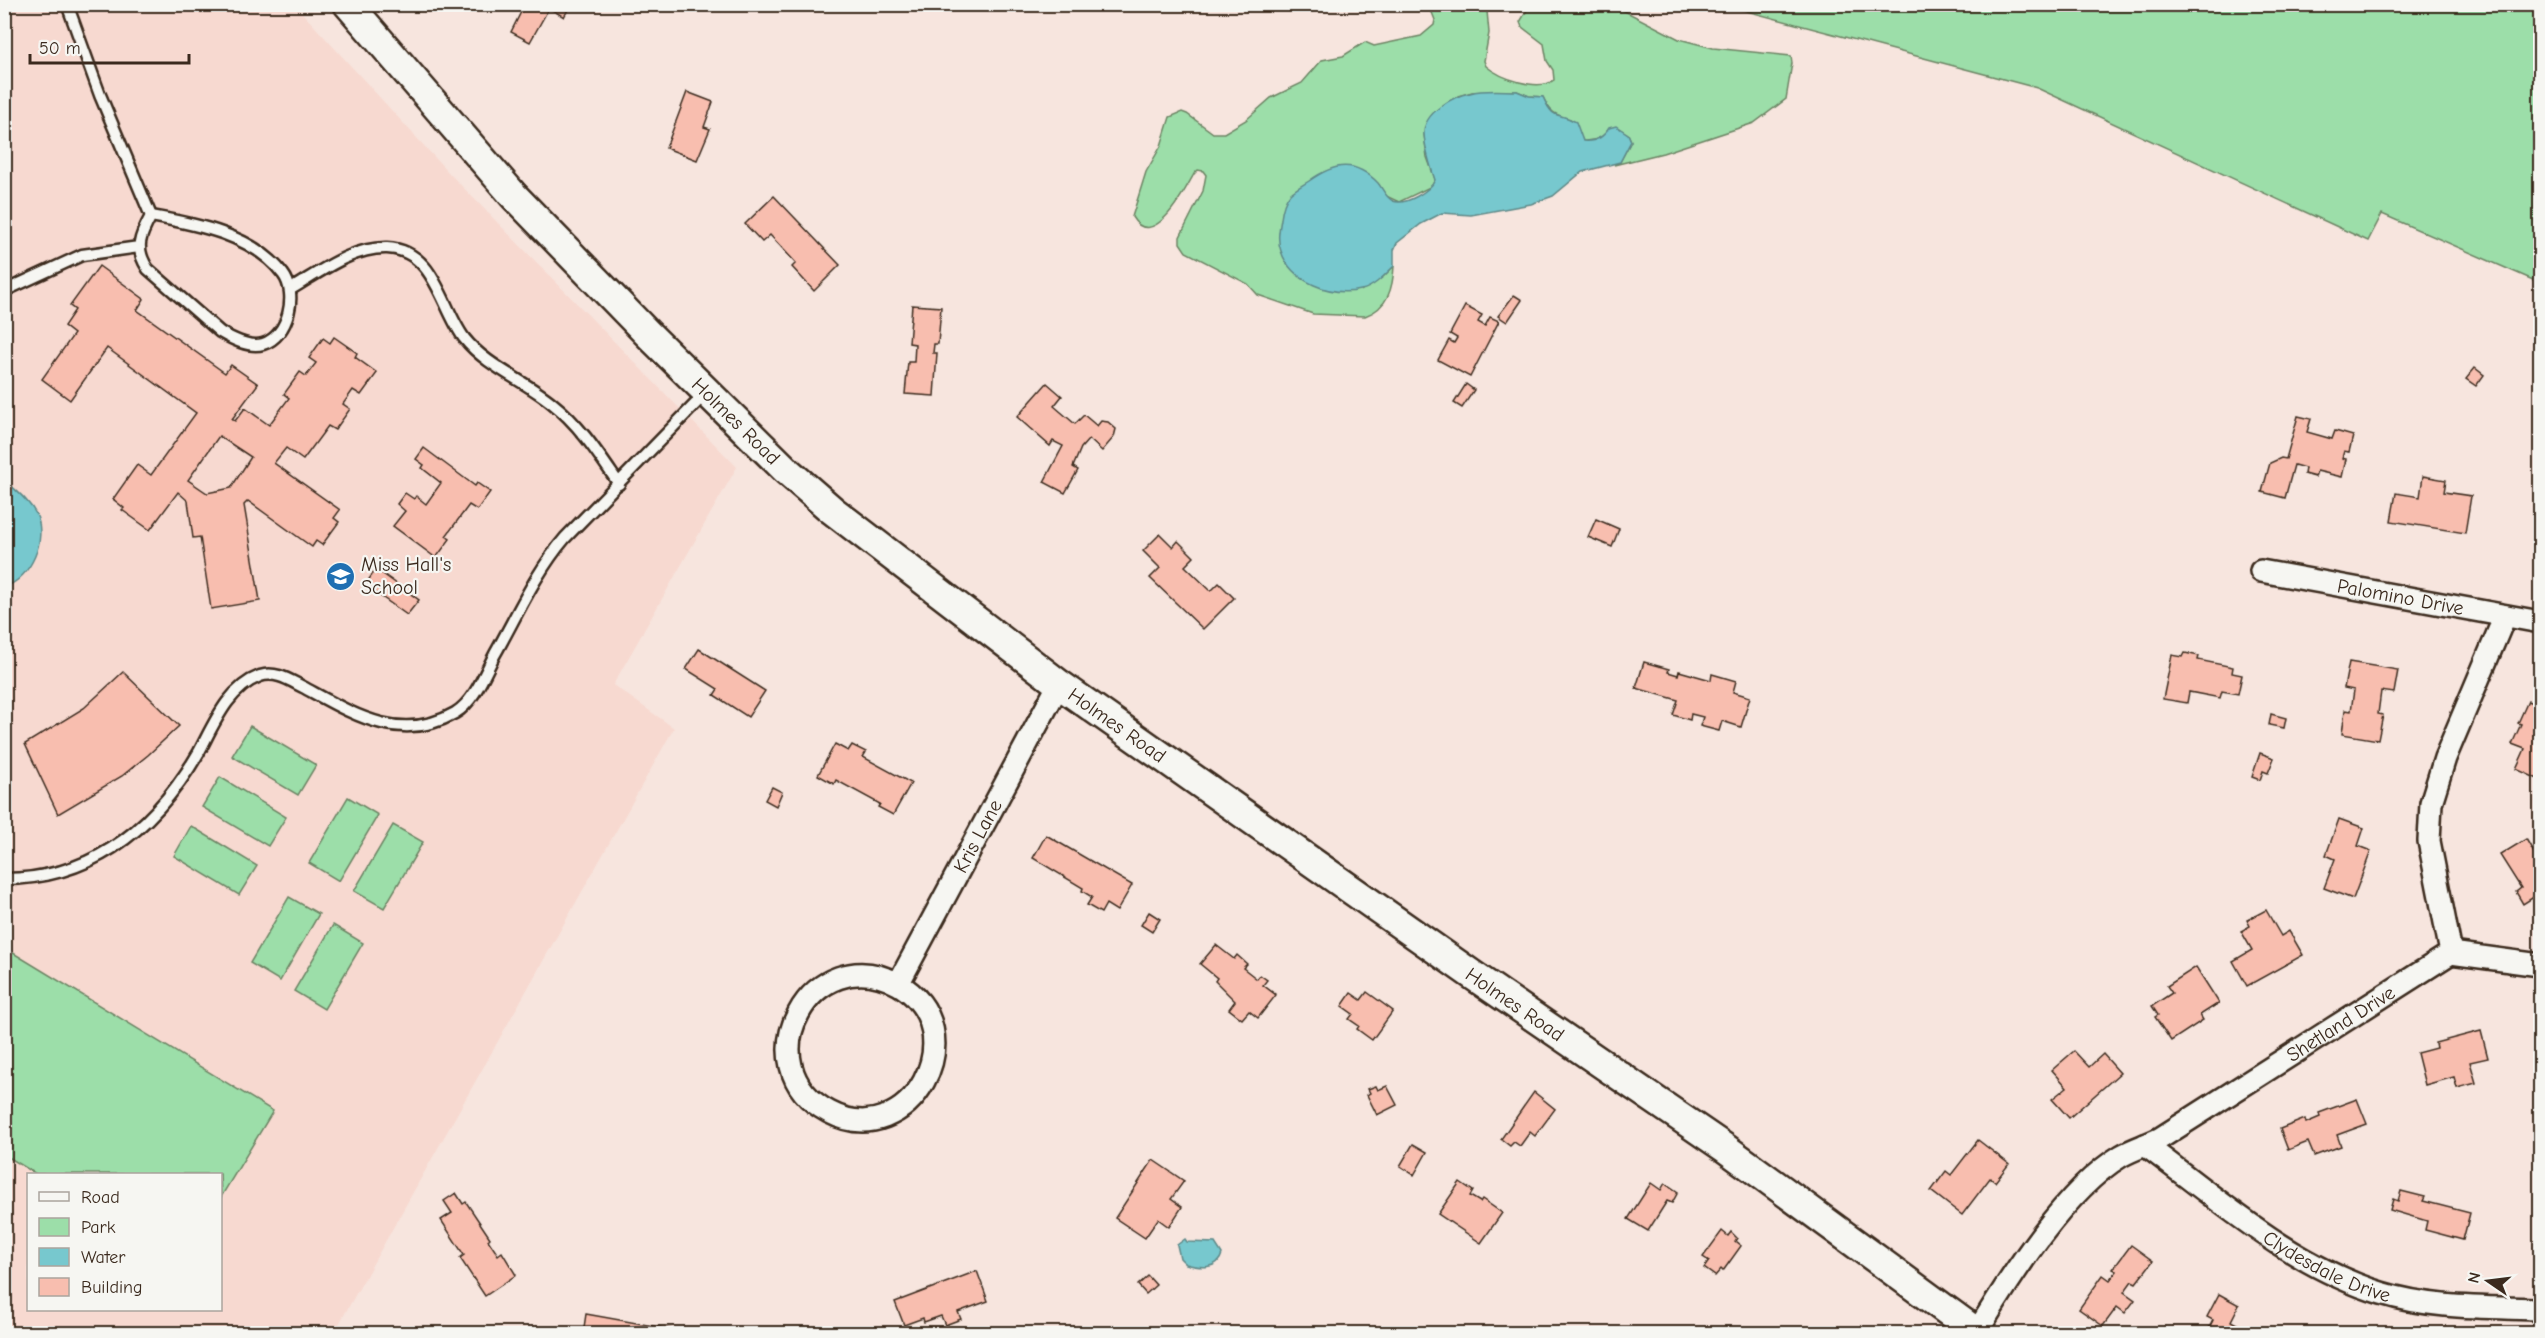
<svg xmlns="http://www.w3.org/2000/svg" width="2545" height="1338" viewBox="0 0 2545 1338" font-family="'Comic Neue',sans-serif">
	<style>
		.built { fill: #f7d9d0; fill-rule: evenodd }
		.green { fill: #9cdea9; stroke: #6c8464; stroke-width: 1.5 }
		.water { fill: #77c8ce; stroke: #5f8988; stroke-width: 1.5 }
		.building { fill: #f8beaf; stroke: #3b2a1e; stroke-width: 1.5; fill-rule: evenodd }
		.lines { fill: none; stroke-linecap: round; stroke-linejoin: round }
		.lane-casing { stroke: #3b2a1e; stroke-width: 15 }
		.street-casing { stroke: #3b2a1e; stroke-width: 26 }
		.secondary-casing { stroke: #3b2a1e; stroke-width: 33 }
		.lane { stroke: #f6f6f2; stroke-width: 10 }
		.street { stroke: #f6f6f2; stroke-width: 21 }
		.secondary { stroke: #f6f6f2; stroke-width: 28 }
		.labels { text-anchor: middle; dominant-baseline: central; stroke-width: 4.5; stroke-linejoin: round; paint-order: stroke }
		.street-label { font-size: 20px; fill: #3b2a1e; stroke: #f6f6f2 }
		.poi-label { font-size: 20px; fill: #3b2a1e; stroke: #f6f6f2; text-anchor: start }
	</style>
	<rect width="100%" height="100%" fill="#f7e5de"/>
	<filter id="ink" filterUnits="userSpaceOnUse"><feTurbulence type="fractalNoise" baseFrequency=".0167" numOctaves="2"/><feDisplacementMap in="SourceGraphic" scale="12" xChannelSelector="R" yChannelSelector="G"/><feConvolveMatrix kernelMatrix="1 2 1 2 8 2 1 2 1" color-interpolation-filters="sRGB"/></filter>
	<g filter="url(#ink)">
		<path class="built" d="M5 5H295L449 173 737 467 613 685 674 728 334 1333 5 1334ZM28 1174H220V1310H28Z"/>
		<g class="green">
			<path d="M1429 5H1480L1487 11 1489 33 1484 61 1486 66C1500 78 1538 92 1554 80L1553 70 1547 61 1544 44 1522 27 1520 22 1530 5H1613L1679 39 1713 48 1791 56 1792 63 1786 99 1754 123 1663 153 1614 165 1620 162 1631 141 1628 134 1616 127C1606 135 1596 142 1583 141L1570 119C1554 115 1550 112 1543 97L1529 96 1517 91 1472 92 1458 96 1424 134 1427 157 1435 179 1432 186 1399 202 1386 196 1378 184 1362 290 1383 277 1394 266C1393 288 1388 308 1365 316L1313 314 1258 295 1248 284 1186 252 1180 243V237L1203 191 1206 175 1203 171 1198 170 1194 174C1185 190 1153 252 1132 217L1146 172 1161 146 1170 117 1182 112 1187 114 1213 133H1224L1246 120 1271 98 1302 83 1322 60 1343 56 1365 42 1374 46 1421 36 1434 25 1435 20Z"/>
			<polygon points="1724,5 2540,5 2540,283 2382,214 2368,241 2037,88"/>
			<polygon points="250,726 316,765 298,795 232,756"/>
			<polygon points="220,777 286,817 268,846 202,807"/>
			<polygon points="348,797 378,815 339,881 309,863"/>
			<polygon points="393,825 423,842 384,908 354,891"/>
			<polygon points="191,826 257,866 239,895 174,856"/>
			<polygon points="289,897 319,914 280,981 250,963"/>
			<polygon points="333,925 363,943 324,1009 294,991"/>
			<polygon points="5,948 273,1111 221,1197 220,1174 36,1174 5,1155"/>
		</g>
		<g class="water">
			<path d="M1517 91 1529 96 1543 97C1554 122 1557 111 1576 122L1583 141C1594 142 1603 138 1609 128L1616 126 1628 134 1631 141 1620 162 1582 172 1553 196 1531 204 1471 215 1442 213 1421 224 1397 243 1394 250V266C1385 275 1373 288 1361 290 1331 297 1291 282 1281 251 1277 241 1279 230 1281 219 1282 211 1284 201 1290 194 1295 189 1303 185 1309 181 1334 163 1355 159 1378 183 1383 189 1385 197 1393 201 1405 206 1430 191 1435 180 1430 165 1425 150 1424 134 1423 113 1453 96 1470 93 1484 89 1502 91 1517 91Z"/>
			<path d="M4 479C15 490 29 500 36 514 48 539 31 578 5 587Z"/>
			<path d="M1185 1239 1187 1242 1215 1243 1222 1254C1218 1270 1200 1268 1186 1264L1180 1258 1177 1245Z"/>
		</g>
		<g class="building">
			<polygon points="525,4 532,5 571,4 564,17 549,8 530,42 511,32"/>
			<polygon points="687,92 713,102 704,127 710,129 697,160 666,148"/>
			<polygon points="774,196 840,265 814,291 792,267 796,263 770,235 762,242 745,224"/>
			<path d="M99 266 144 299 137 310 225 373 231 365 258 384 232 419 235 421 245 408 269 425 289 398 284 394 300 372 306 376 316 363 309 358 323 338 330 343 334 337 357 353 355 357 377 373 361 395 353 390 343 404 350 409 335 430 328 426 303 460 286 448 274 463 340 510 334 518 339 522 322 545 316 541 312 547 248 501 244 505 260 601 211 609 200 537 193 538 188 501 178 492 150 530 122 510 124 508 113 499 137 465 151 475 196 413 107 348 70 400 42 379 74 334 64 326 75 310 70 306ZM219 436 251 457 231 488 207 493 188 480Z"/>
			<polygon points="1514,295 1522,300 1507,322 1498,316"/>
			<polygon points="912,305 941,307 938,344 934,344 933,353 937,353 934,396 905,394 908,362 914,362 915,344 909,343"/>
			<polygon points="1465,306 1482,315 1478,322 1485,326 1490,317 1499,321 1470,377 1438,360 1449,340 1454,343 1457,338 1450,334"/>
			<polygon points="2475,368 2484,375 2476,386 2466,379"/>
			<polygon points="1047,383 1062,396 1054,406 1075,424 1084,415 1097,426 1101,421 1108,422 1116,429 1114,437 1102,451 1089,439 1081,448 1073,467 1078,470 1065,493 1044,482 1063,446 1053,441 1050,446 1017,417"/>
			<polygon points="1466,384 1474,390 1462,408 1454,403"/>
			<polygon points="2298,416 2311,419 2307,432 2332,439 2335,431 2353,436 2349,452 2344,451 2342,458 2346,459 2342,477 2317,471 2315,477 2304,474 2305,468 2294,465 2285,498 2262,492 2270,463 2281,458 2286,459"/>
			<polygon points="424,448 475,486 477,483 490,492 477,510 469,505 446,536 450,539 436,558 393,526 405,511 397,504 405,493 414,499 416,496 426,504 441,483 422,468 424,465 416,459"/>
			<polygon points="2423,476 2446,480 2444,492 2471,496 2465,533 2391,521 2396,493 2420,497"/>
			<polygon points="1596,519 1619,529 1612,547 1588,537"/>
			<polygon points="1160,534 1173,547 1178,541 1194,557 1185,566 1211,591 1219,583 1234,598 1203,629 1150,578 1160,568 1143,551"/>
			<polygon points="376,569 419,600 407,615 365,585"/>
			<polygon points="699,649 765,691 748,717 714,695 718,689 686,669"/>
			<polygon points="2185,653 2199,656 2198,660 2233,667 2232,673 2242,675 2238,694 2222,691 2220,698 2189,692 2187,703 2163,699 2172,655 2183,657"/>
			<polygon points="1644,662 1669,669 1668,672 1678,675 1679,671 1711,680 1712,674 1736,681 1733,692 1750,697 1741,727 1722,721 1719,731 1700,726 1703,717 1691,714 1690,720 1673,715 1678,700 1636,688"/>
			<polygon points="2349,662 2398,670 2394,693 2381,691 2378,714 2383,715 2378,740 2342,734 2345,710 2351,711 2354,690 2344,688"/>
			<polygon points="123,672 179,726 148,755 122,776 58,814 25,744 84,708"/>
			<polygon points="2537,692 2540,693 2540,780 2516,769 2525,749 2512,744 2521,724 2518,723 2528,701 2532,703"/>
			<polygon points="2271,714 2286,718 2284,728 2269,725"/>
			<polygon points="835,744 848,751 852,745 866,752 863,757 911,783 893,815 878,807 880,804 836,780 834,784 818,775"/>
			<polygon points="2260,753 2274,758 2268,773 2263,771 2260,780 2252,777"/>
			<polygon points="772,787 782,792 776,806 765,800"/>
			<polygon points="2339,819 2364,828 2358,846 2371,851 2353,899 2324,888 2335,859 2326,855"/>
			<polygon points="1046,835 1132,885 1117,911 1106,904 1101,913 1087,905 1092,897 1082,891 1083,888 1033,858"/>
			<polygon points="2526,839 2540,863 2540,893 2523,904 2516,892 2521,888 2500,855"/>
			<polygon points="2266,910 2281,936 2289,931 2303,955 2247,986 2233,961 2252,950 2241,931 2250,926 2247,920"/>
			<polygon points="1149,912 1160,919 1152,932 1141,925"/>
			<polygon points="1216,945 1234,959 1237,955 1247,964 1243,968 1257,979 1260,975 1267,980 1263,985 1276,995 1258,1018 1249,1011 1242,1019 1229,1009 1235,1001 1215,981 1217,978 1200,964"/>
			<polygon points="2196,967 2219,1003 2200,1015 2203,1020 2171,1041 2155,1017 2158,1015 2152,1006 2172,993 2167,986"/>
			<polygon points="1367,992 1393,1011 1372,1040 1357,1029 1359,1026 1349,1019 1353,1014 1342,1006 1351,993 1361,1000"/>
			<polygon points="2481,1031 2488,1058 2470,1062 2476,1083 2457,1088 2454,1077 2425,1085 2417,1053 2436,1048 2435,1043"/>
			<polygon points="2074,1051 2089,1067 2103,1054 2120,1073 2069,1118 2052,1099 2067,1087 2052,1070"/>
			<polygon points="1376,1086 1378,1090 1387,1086 1397,1105 1377,1115 1367,1095 1370,1093 1368,1089"/>
			<polygon points="1534,1092 1555,1109 1535,1136 1530,1132 1520,1146 1514,1142 1510,1146 1501,1139"/>
			<polygon points="2357,1099 2367,1124 2337,1135 2341,1146 2314,1156 2308,1142 2288,1150 2280,1129 2305,1119 2306,1123 2320,1117 2319,1113"/>
			<polygon points="1978,1140 2009,1164 1995,1182 1990,1178 1962,1215 1931,1191 1946,1171 1951,1175"/>
			<polygon points="1413,1144 1427,1152 1414,1175 1400,1166"/>
			<polygon points="1153,1160 1184,1181 1171,1199 1182,1207 1169,1227 1158,1219 1145,1238 1115,1218"/>
			<polygon points="1460,1182 1473,1191 1470,1196 1480,1202 1482,1199 1502,1213 1481,1243 1438,1214"/>
			<polygon points="1651,1183 1661,1190 1665,1183 1678,1192 1672,1203 1667,1201 1648,1231 1628,1219"/>
			<polygon points="2401,1191 2425,1197 2423,1201 2470,1213 2463,1240 2425,1230 2427,1221 2390,1210 2393,1199 2398,1201"/>
			<polygon points="456,1193 463,1204 466,1202 490,1238 488,1240 498,1255 502,1252 516,1275 485,1296 460,1258 464,1255 441,1220 452,1213 444,1201"/>
			<polygon points="1722,1231 1728,1236 1731,1232 1737,1238 1735,1241 1741,1246 1723,1271 1721,1269 1715,1276 1704,1268 1709,1261 1703,1257"/>
			<polygon points="2131,1245 2153,1261 2136,1283 2132,1281 2124,1292 2135,1300 2125,1313 2117,1307 2103,1326 2079,1309 2103,1275 2110,1280 2117,1271 2113,1269"/>
			<polygon points="977,1271 988,1301 958,1312 961,1319 945,1325 941,1316 924,1322 923,1318 904,1325 895,1302"/>
			<polygon points="1148,1276 1156,1285 1146,1294 1138,1285"/>
			<polygon points="2219,1294 2239,1305 2231,1321 2255,1334 2206,1334 2213,1320 2207,1317"/>
			<polygon points="586,1314 676,1330 675,1334 583,1334"/>
		</g>
		<g class="lines">
			<defs>
				<g id="lane">
					<polyline points="67,4 100,95 151,216"/>
					<path d="M151 216C196 224 254 235 283 274 298 293 289 336 263 344 249 348 232 339 220 332L148 269C134 248 140 236 151 216Z"/>
					<path d="M291 289C320 272 352 247 387 248 435 250 441 307 464 338 486 366 524 380 552 403 580 425 599 455 619 484"/>
					<polyline points="4,291 82,255 139,247"/>
					<path d="M4 879C94 879 156 826 199 752 214 724 228 688 260 676 276 671 289 680 303 687 351 713 400 745 455 713 474 702 485 673 495 654 517 615 536 572 565 538L707 392"/>
				</g>
				<g id="street">
					<path id="s1" d="M2261 571 2540 622"/>
					<polyline points="2451,953 2540,965"/>
					<path id="s2" d="M898 984C812 937 742 1066 829 1112 910 1155 978 1030 898 984L1059 684"/>
					<path id="s3" d="M2145 1145C2219 1200 2292 1266 2381 1293 2432 1309 2488 1307 2540 1309"/>
					<path id="s4" d="M1977 1332C2011 1276 2065 1190 2121 1156 2133 1149 2147 1145 2159 1139L2451 953 2429 841 2431 803 2445 758 2505 616"/>
				</g>
				<g id="secondary">
					<path id="s5" d="M348 4 514 196 647 333 786 470 832 510 1059 684 1474 976 1725 1148 1979 1334"/>
				</g>
			</defs>
			<use href="#lane" class="lane-casing"/>
			<use href="#street" class="street-casing"/>
			<use href="#secondary" class="secondary-casing"/>
			<use href="#lane" class="lane"/>
			<use href="#street" class="street"/>
			<use href="#secondary" class="secondary"/>
		</g>
	</g>
	<defs>
		<symbol id="school-disc" viewBox="-11 -11 22 22"><circle r="9.5" fill="#1f6fb2" stroke="#f6f6f2"/><path d="M0-5L7-2L0 1L-7-2ZM-4 1L0 2.5L4 1V4Q0 6-4 4Z" fill="#fff"/></symbol>
	</defs>
	<g fill-rule="evenodd">
		<use href="#school-disc" x="324" y="560" width="33" height="33"/>
	</g>
	<g class="labels">
		<g class="street-label">
			<text stroke="none"><textPath href="#s5" startOffset="570">Holmes Road</textPath></text>
			<text stroke="none"><textPath href="#s1" startOffset="142">Palomino Drive</textPath></text>
			<text stroke="none"><textPath href="#s5" startOffset="1058">Holmes Road</textPath></text>
			<text stroke="none"><textPath href="#s2" startOffset="624">Kris Lane</textPath></text>
			<text stroke="none"><textPath href="#s5" startOffset="1544">Holmes Road</textPath></text>
			<text stroke="none"><textPath href="#s4" startOffset="486">Shetland Drive</textPath></text>
			<text stroke="none"><textPath href="#s3" startOffset="220">Clydesdale Drive</textPath></text>
		</g>
		<g class="poi-label">
			<text x="361" y="564">Miss Hall's<tspan x="361" dy="23">School</tspan></text>
		</g>
	</g>
	<rect width="2545" height="1338" fill="none" stroke="#f6f6f2" stroke-width="24"/>
	<rect x="12" y="12" width="2521" height="1314" fill="none" stroke="#3b2a1e" stroke-width="2" filter="url(#ink)"/>
	<rect x="27" y="1173" width="195" height="138" fill="#f6f6f2" stroke="#aba49d" stroke-width="1.5"/>
	<rect x="39" y="1192" width="30" height="9" fill="#f6f6f2" stroke="#aba49d" stroke-width="1.5"/>
	<text x="81" y="1203" font-size="18" fill="#3b2a1e">Road</text>
	<rect x="39" y="1218" width="30" height="18" fill="#9cdea9" stroke="#aba49d" stroke-width="1.5"/>
	<text x="81" y="1233" font-size="18" fill="#3b2a1e">Park</text>
	<rect x="39" y="1248" width="30" height="18" fill="#77c8ce" stroke="#aba49d" stroke-width="1.5"/>
	<text x="81" y="1263" font-size="18" fill="#3b2a1e">Water</text>
	<rect x="39" y="1278" width="30" height="18" fill="#f8beaf" stroke="#aba49d" stroke-width="1.5"/>
	<text x="81" y="1293" font-size="18" fill="#3b2a1e">Building</text>
	<g transform="translate(2488 1281) rotate(284)" stroke="#f6f6f2" stroke-width="4.5" paint-order="stroke">
	<path d="M0-4.5L10 22L0 15L-10 22Z" fill="#3b2a1e"/>
	<text y="-9" font-size="16" font-weight="bold" text-anchor="middle" fill="#3b2a1e">N</text>
	</g>
	<path d="M30 54v9h159v-9" fill="none" stroke="#3b2a1e" stroke-width="3"/>
	<text x="39" y="54" font-size="18" fill="#3b2a1e" stroke="#f6f6f2" stroke-width="4.5" paint-order="stroke">50 m</text>
</svg>
